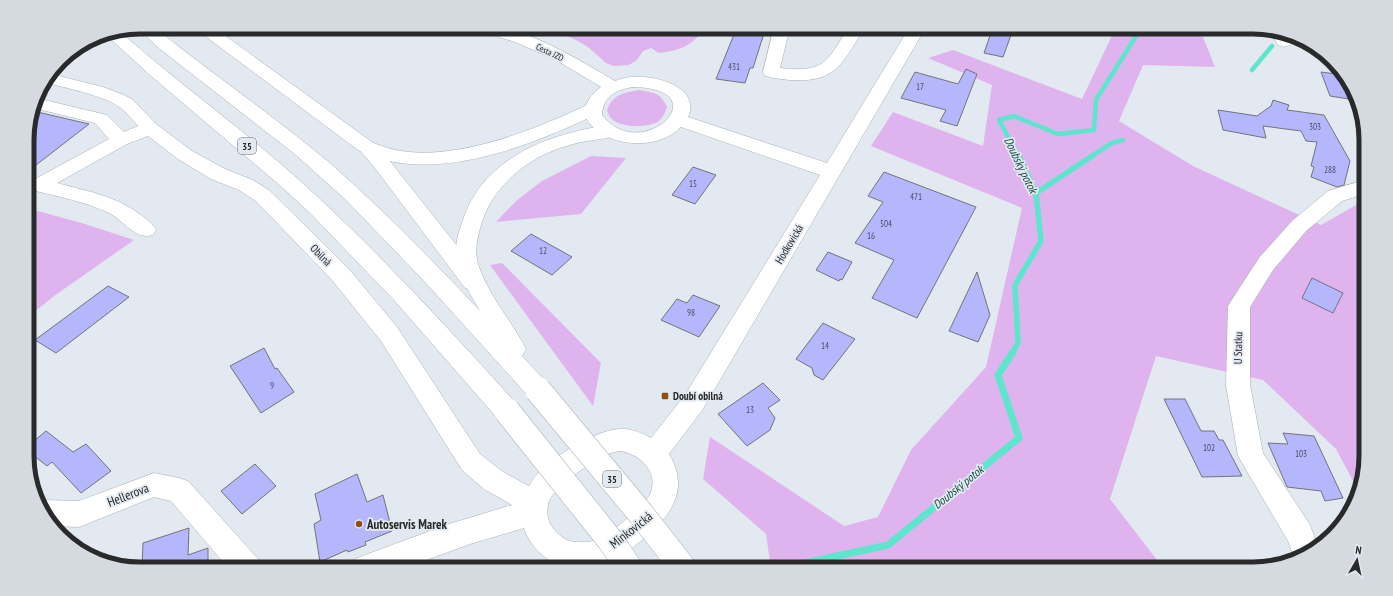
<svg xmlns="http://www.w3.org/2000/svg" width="1393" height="596" viewBox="0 0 1393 596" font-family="'PT Sans Narrow',sans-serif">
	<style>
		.green { fill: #dfb4ee }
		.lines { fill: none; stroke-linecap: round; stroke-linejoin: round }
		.stream-far2 { stroke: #5de5cd; stroke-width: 4.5 }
		.stream-far1 { stroke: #5de5cd; stroke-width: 5.5 }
		.stream { stroke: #5de5cd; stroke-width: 7 }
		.building { fill: #b5b7fd; stroke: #73737b }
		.minor-casing { stroke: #aab0b6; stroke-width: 1 }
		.highway-casing { stroke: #aab0b6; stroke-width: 1 }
		.minor { fill: #fff; fill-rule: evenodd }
		.highway { fill: #fff; fill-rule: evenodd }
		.highway-bridge-casing { stroke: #aab0b6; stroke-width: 27; stroke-linecap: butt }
		.highway-bridge { stroke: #fff; stroke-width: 26 }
		.poi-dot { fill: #8e5112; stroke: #e3e9f0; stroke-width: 1.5 }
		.labels { text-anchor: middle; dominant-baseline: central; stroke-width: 3.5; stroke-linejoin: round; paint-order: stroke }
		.far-street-label { font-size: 9px; fill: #282a2c; stroke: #e3e9f0 }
		.number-label { font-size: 9px; fill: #4b4d60 }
		.shield { fill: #e3e9f0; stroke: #606367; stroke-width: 1 }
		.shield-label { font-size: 10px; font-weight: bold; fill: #282a2c }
		.street-label { font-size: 11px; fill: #282a2c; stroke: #e3e9f0 }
		.poi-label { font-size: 11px; font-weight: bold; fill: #282a2c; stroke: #e3e9f0; text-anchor: start }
		.water-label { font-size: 12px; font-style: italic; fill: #104c42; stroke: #e3e9f0 }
		.near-street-label { font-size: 13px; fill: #282a2c; stroke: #e3e9f0 }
		.near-poi-label { font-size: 13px; font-weight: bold; fill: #282a2c; stroke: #e3e9f0; text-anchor: start }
		.rim { fill: none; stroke: #282a2c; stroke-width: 5 }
	</style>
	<rect width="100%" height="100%" fill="#e3e9f0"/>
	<g class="green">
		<path d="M542 27H704C695 46 677 51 659 53L651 48 643 51 637 60 629 65 614 66 606 63 588 47 574 39Z"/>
		<polygon points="1116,27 1162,27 1203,37 1215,67 1143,65 1119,121 1193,166 1321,225 1365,200 1365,255 1364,256 1365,262 1366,457 1359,492 1336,449 1263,380 1156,356 1110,499 1164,569 771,569 766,534 703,479 710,437 844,526 878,517 911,450 986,367 1022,208 871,146 893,112 983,146 992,85 928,58 953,50 1082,99"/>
		<path d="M639 90C654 93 660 92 667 107 665 113 663 117 659 121 649 128 623 128 613 120 610 118 608 113 607 110 613 94 623 93 639 90Z"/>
		<polygon points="591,156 626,158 581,214 496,222 516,201 542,181"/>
		<polygon points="27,208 85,224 134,240 54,296 28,317"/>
		<polygon points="502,263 601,363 593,406 490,265"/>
	</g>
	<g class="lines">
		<g class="stream-far2">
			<polyline points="1252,70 1272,46"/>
			<polyline points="1019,157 999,120 1014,116 1058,134 1094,130 1096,100 1136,36 1135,27"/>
			<polyline points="1090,157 1112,143 1123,140"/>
		</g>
		<g class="stream-far1">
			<polyline points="1036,193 1092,156"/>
			<polyline points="1012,353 1018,343 1015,285 1041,241 1036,193 1019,156"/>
		</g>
		<polyline class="stream" points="777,569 888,545 1019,438 998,375 1013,352"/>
	</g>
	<g class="building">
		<polygon points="737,27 766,27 753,68 750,68 745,83 716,79"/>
		<polygon points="992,30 1011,35 1003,57 984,53"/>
		<polygon points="966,69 977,74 957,126 940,121 946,110 901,98 915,72 958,84"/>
		<polygon points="1321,72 1344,75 1355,100 1330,96"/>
		<polygon points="1273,100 1289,105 1287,110 1324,115 1350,161 1344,185 1337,187 1311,177 1314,167 1311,166 1317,142 1306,141 1301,131 1263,126 1266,138 1223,130 1218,110 1257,116 1271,106"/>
		<polygon points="33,111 89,124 27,172 27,132"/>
		<polygon points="693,167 716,175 695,204 672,195"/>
		<polygon points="884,172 976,207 917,318 872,298 894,260 855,243 883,202 868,196"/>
		<polygon points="531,234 556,248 572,257 552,275 511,251"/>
		<polygon points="828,252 852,262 842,280 840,279 839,281 816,270"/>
		<polygon points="977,272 990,315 978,342 949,331"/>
		<polygon points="1312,278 1343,293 1333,313 1302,298"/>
		<polygon points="108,286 129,297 56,353 35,340"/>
		<polygon points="693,295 720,306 699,337 661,320 677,299 687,303"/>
		<polygon points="823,323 855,339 823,380 814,375 812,368 796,359"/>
		<polygon points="264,348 275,369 277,368 294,392 261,413 230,366"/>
		<polygon points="763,383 780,400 768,408 775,418 770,430 747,446 718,414"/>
		<polygon points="1164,399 1185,399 1201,431 1214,431 1219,440 1223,440 1242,476 1202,477"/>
		<polygon points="46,431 73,452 86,444 111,471 81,493 52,462 47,466 28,451 28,446"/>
		<polygon points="1283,433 1314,436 1343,498 1325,501 1321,491 1287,487 1268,443 1288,444"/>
		<polygon points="255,464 276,486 242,514 221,491"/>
		<polygon points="357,474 367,502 383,495 392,531 365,542 366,545 348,552 347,550 320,562 314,524 321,520 315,494"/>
		<polygon points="189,528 188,555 208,548 208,569 142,569 143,543"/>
	</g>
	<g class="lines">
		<defs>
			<g id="minor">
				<path d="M475 27C483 27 492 26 500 27 541 36 579 60 615 81 621 79 627 77 633 77 656 75 701 87 688 117L827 163 906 33 873 30 871 27H926L703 409 669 454C692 492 667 521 638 543 624 554 611 566 593 569 563 574 533 556 524 528L470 544 402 569H351L355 559 365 555 449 524 512 505 484 489 462 470 381 341 332 280 256 201 239 190 211 179 178 159 148 136 127 144 57 183C89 192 114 195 141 215 147 220 152 223 156 230L153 235C137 240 126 224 114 216 94 203 51 195 27 189V176L37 178 109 139 95 123 34 108 36 98 107 115 124 132 138 126C133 120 127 113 121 108 104 95 65 88 44 82L51 74 103 87 124 95 133 100 156 124 192 151 225 169 253 180 270 191 348 268 397 327 480 454 503 472 529 486C541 462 592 431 619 429 629 428 642 433 651 438L685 395 820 175 681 127C662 147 626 147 604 135 595 131 589 123 584 115 585 103 591 94 601 87L556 60 515 42 477 30ZM633 87C722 89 641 166 602 115 603 96 616 90 633 87ZM620 451C641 454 661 474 649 496 643 507 608 536 595 540 589 543 581 542 574 542 565 541 557 534 552 527 547 520 546 509 549 501 554 488 595 458 608 454 612 452 616 452 620 451Z"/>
				<path d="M774 27H790L780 68C826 73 826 62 849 27H865C856 41 848 57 837 68 819 85 787 81 765 76L763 72Z"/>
				<polygon points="1271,31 1287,34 1292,42 1290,45 1284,47 1278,45 1270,32"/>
				<polygon points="365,140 372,142 389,160 481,276 484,282 481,288 473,290 465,288 375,168 356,146 358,142"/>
				<polygon points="1365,180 1365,194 1342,201 1306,231 1273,270 1250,307 1250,385 1263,453 1310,525 1318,547 1316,550 1294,557 1288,541 1238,456 1226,385 1228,306 1259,258 1292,221 1328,191"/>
				<polygon points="154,473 179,478 188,481 258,559 262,569 229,569 171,501 154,497 79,527 52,526 41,502 45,500 79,501"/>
			</g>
			<g id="highway">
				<path d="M154 27C212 74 274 116 331 164 383 210 432 260 480 311 473 298 457 273 456 259 455 245 458 233 463 220 479 170 525 144 574 132 587 129 602 124 615 128L618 132 615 136C601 140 585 140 570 145 532 155 495 182 482 222 478 234 474 250 478 264 488 295 511 320 526 349L522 356 547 383 550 390 547 397 538 400 529 397 426 283 346 200 296 155 160 49 137 28Z"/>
				<path d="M195 27H213L372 142C432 172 530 132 587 105L593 104 599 105 602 109 599 113C533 145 430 187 358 150L197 30Z"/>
				<path d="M119 31C177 82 241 128 299 180 376 249 446 326 516 403L519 411 516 419 507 422 498 419 394 300 312 215 283 188 150 75 105 34Z"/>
			</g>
		</defs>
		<use href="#minor" class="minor-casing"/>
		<use href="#highway" class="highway-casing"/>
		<use href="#minor" class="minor"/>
		<use href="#highway" class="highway"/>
		<defs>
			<g id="highway-bridge">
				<polyline points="538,390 641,514 684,569"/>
				<polyline points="507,411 610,540 630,569"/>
			</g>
		</defs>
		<use href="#highway-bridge" class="highway-bridge-casing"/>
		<use href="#highway-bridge" class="highway-bridge"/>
	</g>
	<g class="poi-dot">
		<rect x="661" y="392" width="8" height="8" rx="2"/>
		<circle cx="359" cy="524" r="4"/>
	</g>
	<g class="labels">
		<g class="far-street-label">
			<text transform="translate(550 52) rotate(25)">Cesta JZD</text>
		</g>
		<g class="number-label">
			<text x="734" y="66">431</text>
			<text x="920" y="86">17</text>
			<text x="1315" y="126">303</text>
			<text x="1330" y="169">288</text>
			<text x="693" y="183">15</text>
			<text x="916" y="196">471</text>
			<text x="886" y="223">504</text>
			<text x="871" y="235">16</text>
			<text x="543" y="250">12</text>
			<text x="691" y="312">98</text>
			<text x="825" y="345">14</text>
			<text x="272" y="385">9</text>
			<text x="750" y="409">13</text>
			<text x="1209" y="447">102</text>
			<text x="1301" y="453">103</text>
		</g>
		<g class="shield">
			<rect x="238" y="138" width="18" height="16" rx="3"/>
			<rect x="603" y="471" width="18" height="16" rx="3"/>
		</g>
		<g class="shield-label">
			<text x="247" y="146">35</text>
			<text x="612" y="479">35</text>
		</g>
		<g class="street-label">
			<text transform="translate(789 244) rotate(-59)">Hodkovická</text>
			<text transform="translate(321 255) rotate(46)">Obilná</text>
			<text transform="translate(1238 348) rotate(-89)">U Statku</text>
		</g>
		<g class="poi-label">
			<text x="673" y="396">Doubí obilná</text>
		</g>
		<g class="water-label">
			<text transform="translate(1021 165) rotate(64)">Doubský potok</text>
			<text transform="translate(958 487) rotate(-39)">Doubský potok</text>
		</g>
		<g class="near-street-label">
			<text transform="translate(128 495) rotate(-21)">Hellerova</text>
			<text transform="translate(631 530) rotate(-38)">Minkovická</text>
		</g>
		<g class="near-poi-label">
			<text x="367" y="524">Autoservis Marek</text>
		</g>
	</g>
	<path d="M0 0H1393V596H0ZM140 34H1253A106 106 0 0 1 1359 140V456A106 106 0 0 1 1253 562H140A106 106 0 0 1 34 456V140A106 106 0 0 1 140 34Z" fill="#d4dae0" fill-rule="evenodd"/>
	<path class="rim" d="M140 34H1253A106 106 0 0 1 1359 140V456A106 106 0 0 1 1253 562H140A106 106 0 0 1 34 456V140A106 106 0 0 1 140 34Z"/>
	<g transform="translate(1357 560) rotate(9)" stroke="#e3e9f0" stroke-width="3" paint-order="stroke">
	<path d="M0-3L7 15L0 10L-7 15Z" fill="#282a2c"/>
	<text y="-6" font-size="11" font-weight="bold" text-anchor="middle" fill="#282a2c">N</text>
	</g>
</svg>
